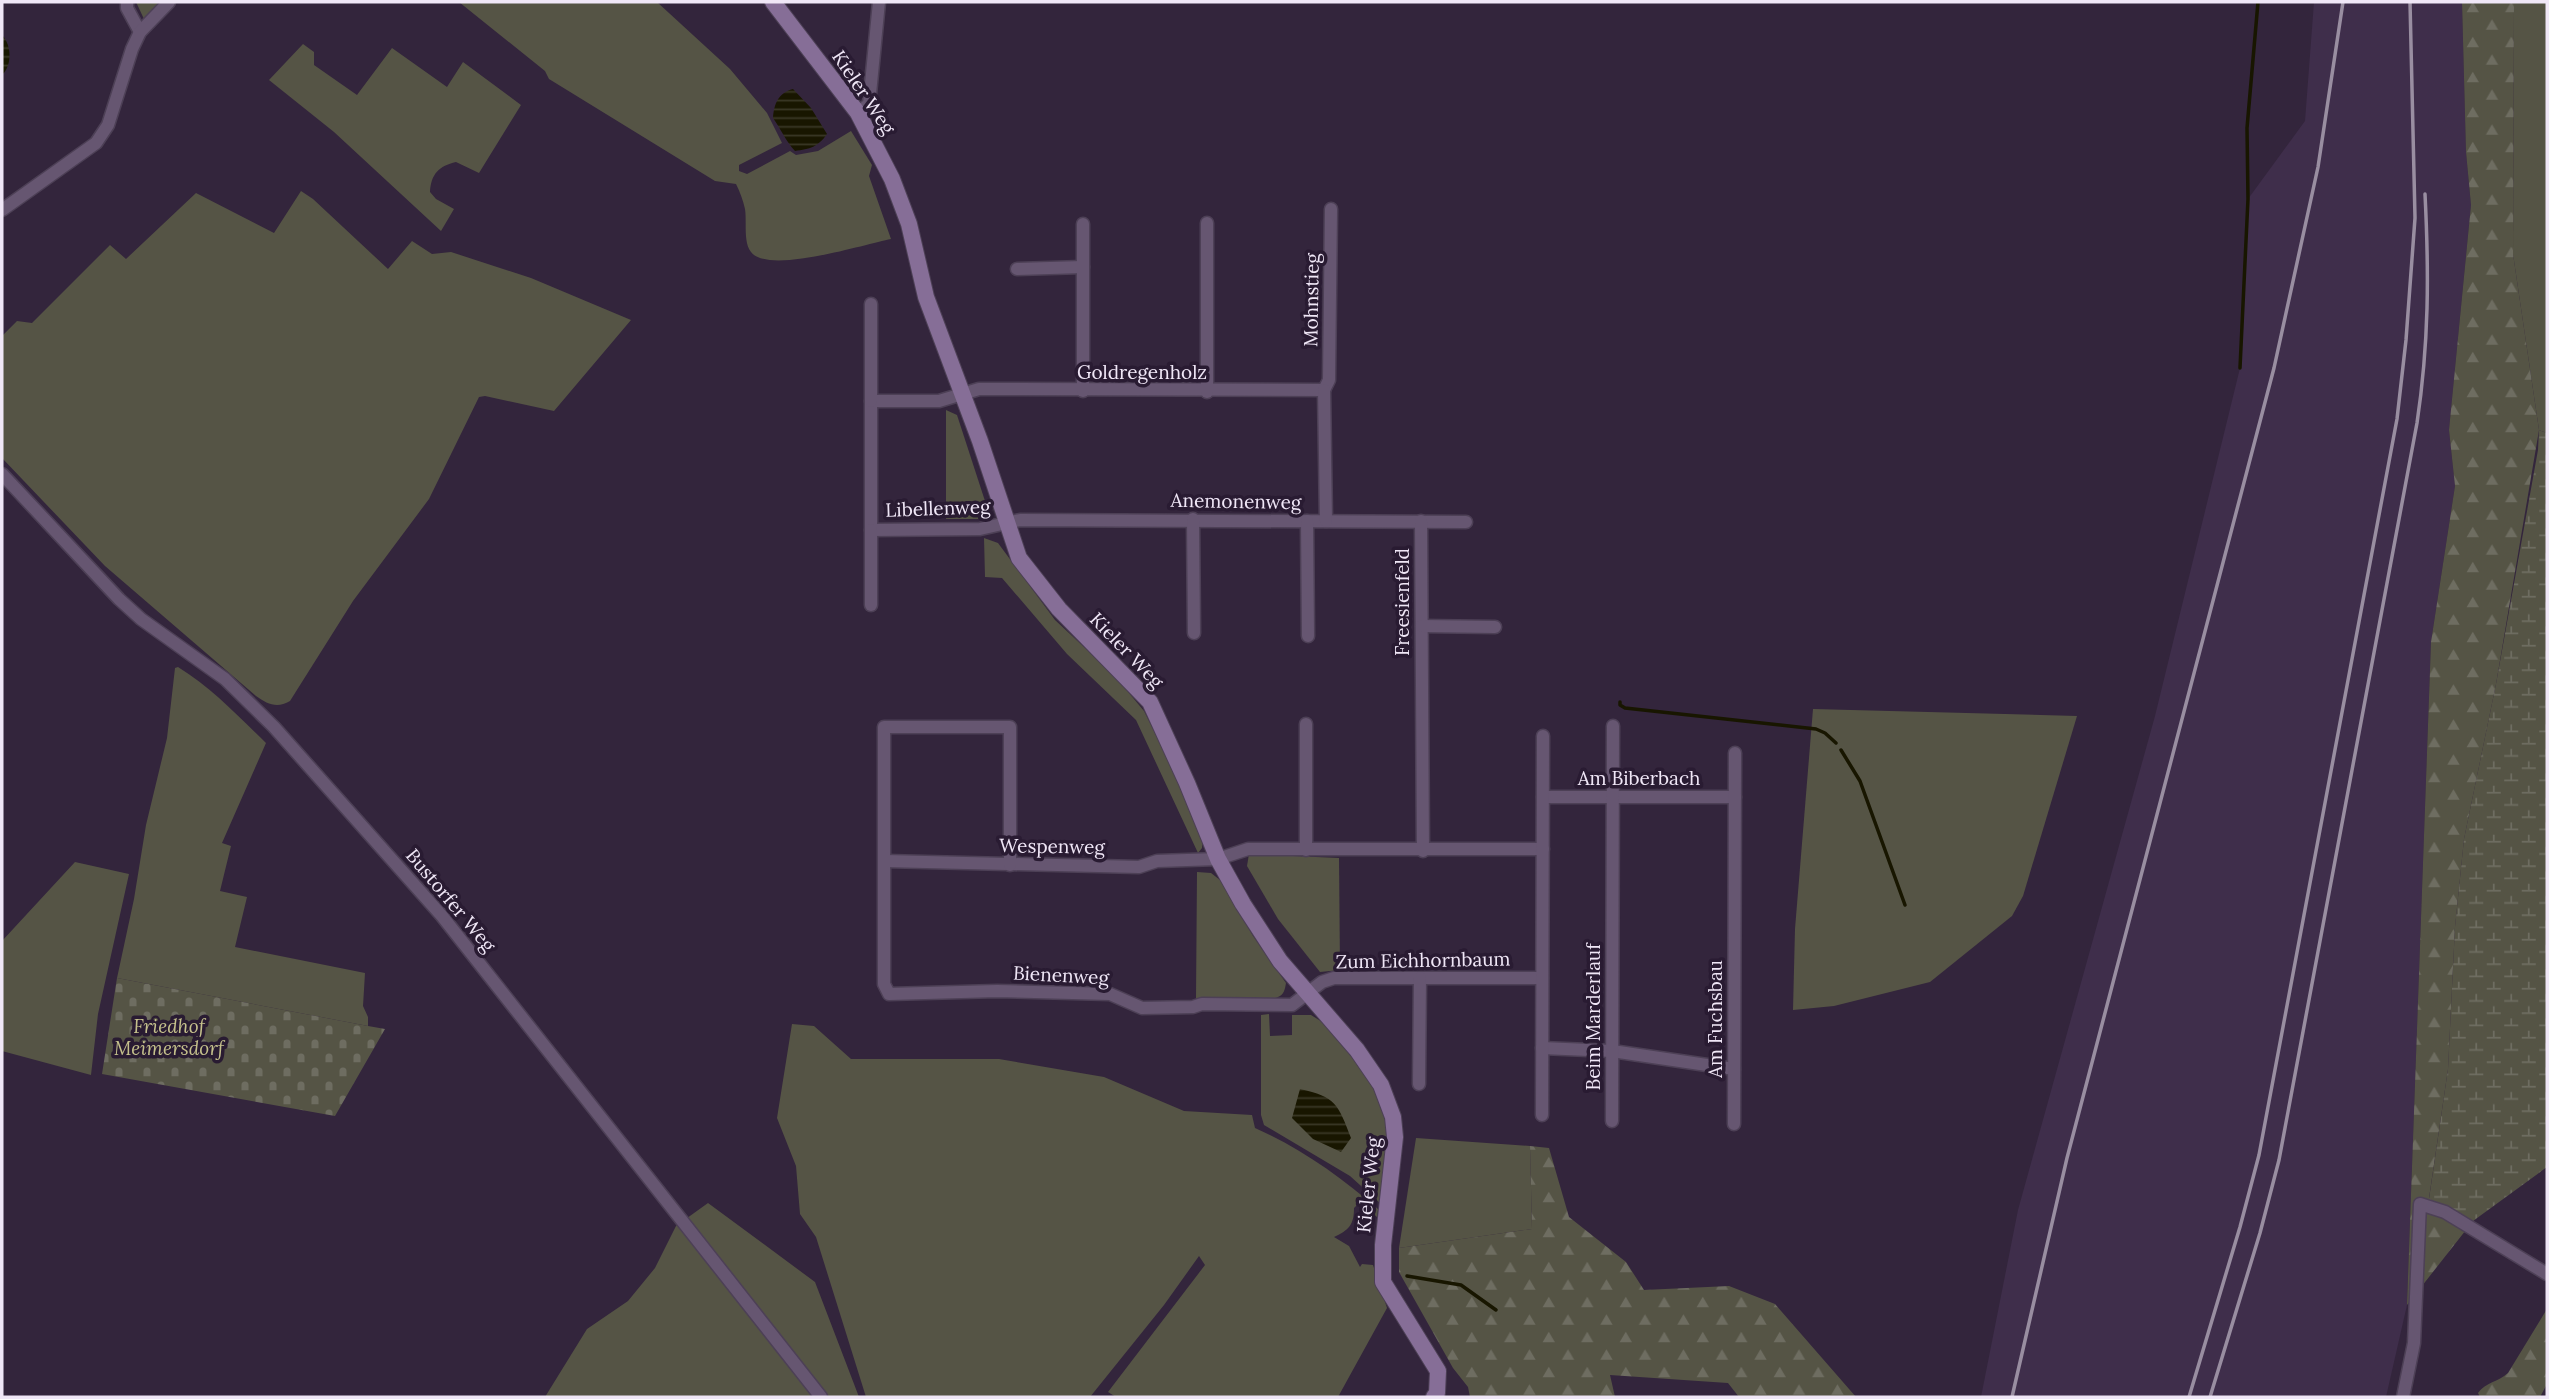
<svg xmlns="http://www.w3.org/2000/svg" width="2549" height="1399" viewBox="0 0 2549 1399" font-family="Lora,serif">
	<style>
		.built { fill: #3f2e4b }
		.green { fill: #555445 }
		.forest { fill: url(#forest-firs) }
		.wetland { fill: url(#wetland-marsh) }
		.cemetery { fill: url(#cemetery-stones) }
		.water { fill: url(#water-rules) }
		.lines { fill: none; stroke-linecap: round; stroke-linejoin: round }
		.stream { stroke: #181600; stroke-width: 3.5 }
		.street-casing { stroke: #4d4056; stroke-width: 15 }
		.secondary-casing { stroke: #4d4056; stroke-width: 18 }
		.street { stroke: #665671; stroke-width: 12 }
		.secondary { stroke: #866e97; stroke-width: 16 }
		.rail { stroke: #998ea1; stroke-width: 3.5 }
		.labels { text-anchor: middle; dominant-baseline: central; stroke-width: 7; stroke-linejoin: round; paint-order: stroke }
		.street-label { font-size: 19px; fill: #f0e7f7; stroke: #291b32 }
		.park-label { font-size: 19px; font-style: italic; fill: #c5c18c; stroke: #291b32 }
	</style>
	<defs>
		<pattern id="forest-firs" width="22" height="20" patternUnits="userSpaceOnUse" patternTransform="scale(1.75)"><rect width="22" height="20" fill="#555445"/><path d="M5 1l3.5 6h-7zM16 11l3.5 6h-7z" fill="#6e6d61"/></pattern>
		<pattern id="wetland-marsh" width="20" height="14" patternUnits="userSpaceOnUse" patternTransform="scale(1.75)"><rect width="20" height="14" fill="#555445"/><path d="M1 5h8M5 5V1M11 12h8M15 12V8" fill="none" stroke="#6e6d61"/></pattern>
		<pattern id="cemetery-stones" width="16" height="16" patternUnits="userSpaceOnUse" patternTransform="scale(1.75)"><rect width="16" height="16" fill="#555445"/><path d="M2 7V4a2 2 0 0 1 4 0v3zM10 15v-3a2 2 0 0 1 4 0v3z" fill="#6e6d61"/></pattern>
		<pattern id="water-rules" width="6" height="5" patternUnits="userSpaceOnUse" patternTransform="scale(1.75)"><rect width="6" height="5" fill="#181600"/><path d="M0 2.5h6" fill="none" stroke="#3a3826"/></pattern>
	</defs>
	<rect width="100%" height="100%" fill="#33253c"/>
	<polygon class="built" points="2314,2 2462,2 2466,152 2471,205 2449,430 2455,486 2431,642 2407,1305 2386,1397 1981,1397 2018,1210 2155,716 2240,368 2248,199 2305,121"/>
	<g class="green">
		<polygon points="136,2 160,2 144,19"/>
		<path d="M459 2H657L730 69 767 113 782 143 739 165V171L747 174 790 151 796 155 818 151 851 131 872 165 869 176 891 239C865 244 768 275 751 252 743 242 747 221 745 209 743 200 740 192 736 184L715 181 549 79 545 71Z"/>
		<polygon points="2514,2 2547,2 2547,433 2539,430 2513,254"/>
		<path d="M303 44 314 52V65L357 95 392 48 447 87 463 62 521 105 479 173 456 162C439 166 431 174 430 192L436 199 454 209 441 231 334 132 269 80Z"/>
		<path d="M301 191 313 199 388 269 412 241 432 254 451 252 531 278 631 320 554 411 485 396 479 397 429 499 353 601 290 701C277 709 267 704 256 696L105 566 2 458V336L17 321 32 323 110 245 126 259 196 193 274 233Z"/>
		<polygon points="946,410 957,415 985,501 984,512 978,519 946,519"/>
		<polygon points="984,538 998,543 1055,620 1114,675 1144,711 1170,763 1203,839 1202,848 1198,853 1136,720 1067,654 1002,578 985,577"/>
		<path d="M178 667C212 688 238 716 266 743L222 843 231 846 220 891 247 897 235 947 365 973 363 1006 368 1017V1026L117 978 134 899 146 825 167 738 175 668Z"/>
		<polygon points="1813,709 2077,716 2023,896 2012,916 1930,982 1834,1006 1793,1010 1795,929"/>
		<polygon points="1249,854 1339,858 1340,970 1320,972 1278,919 1247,866"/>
		<polygon points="75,862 129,874 98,1014 91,1075 2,1051 2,941"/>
		<path d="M1197 872 1211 873 1220 880 1253 936 1286 983C1285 989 1284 995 1278 997 1262 1004 1215 999 1196 998Z"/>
		<polygon points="1269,1014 1270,1036 1292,1035 1292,1015 1311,1015 1327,1025 1376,1088 1390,1134 1380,1203 1350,1176 1264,1125 1261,1115 1261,1015"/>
		<path d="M792 1024 814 1026 851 1059H999L1104 1077 1184 1111 1252 1115 1255 1128C1300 1148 1341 1177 1378 1209L1377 1217 1359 1203 1354 1208C1354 1225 1349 1230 1334 1237L1349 1246 1360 1267 1362 1264 1373 1265 1387 1308 1338 1397H1116L1108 1392 1205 1265 1199 1256 1164 1305 1090 1397H866L816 1237 800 1214 796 1166 777 1118Z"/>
		<polygon points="1416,1138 1530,1146 1532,1229 1399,1248"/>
		<polygon points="708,1203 815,1282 859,1397 545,1397 587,1329 628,1301 655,1268 676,1226"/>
	</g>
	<g class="forest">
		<polygon points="2462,2 2514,2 2513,254 2539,430 2496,684 2464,839 2455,927 2448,1069 2429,1198 2473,1221 2407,1305 2431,642 2455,486 2449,430 2471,205 2466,152"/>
		<polygon points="1530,1146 1549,1148 1569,1217 1626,1262 1644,1290 1729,1286 1775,1304 1856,1397 1739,1397 1728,1383 1610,1375 1615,1397 1470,1397 1468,1387 1453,1368 1399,1272 1399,1248 1532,1229"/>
		<path d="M2547 1309V1384L2540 1397H2480L2478 1393C2486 1382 2498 1382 2508 1373Z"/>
	</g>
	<polygon class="wetland" points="2539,430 2547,433 2547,1167 2473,1221 2429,1199 2448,1069 2455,927 2464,839 2496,684 2538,450"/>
	<polygon class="cemetery" points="117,978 368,1026 385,1029 335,1116 102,1074"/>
	<g class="water">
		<path d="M2 35C12 45 12 66 2 75Z"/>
		<path d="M793 89 811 108 827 134C818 147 810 149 795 151 785 140 781 129 773 118 774 104 778 93 793 89Z"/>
		<path d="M1300 1089C1336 1097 1338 1104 1351 1138L1341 1152 1313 1139 1292 1118Z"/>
	</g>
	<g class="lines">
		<g class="stream">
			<polyline points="2240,368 2248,199 2247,128 2258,2"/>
			<polyline points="1620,702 1620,705 1625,708 1816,729 1825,733 1836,743"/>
			<polyline points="1841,750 1860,781 1905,905"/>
			<polyline points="1407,1276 1461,1285 1496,1310"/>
		</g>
		<defs>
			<g id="street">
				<polyline points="127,2 127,8 140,32"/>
				<polyline points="858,113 869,104 879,2"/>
				<polyline points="2,210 96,143 108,125 132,49 140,32 169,2"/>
				<polyline points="1017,269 1083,267"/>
				<polyline points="1324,390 979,389 939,401 871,401 871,530 980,529 1020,520 1466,522"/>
				<polyline points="1324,390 1329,380 1331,209"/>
				<polyline points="1324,390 1326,521"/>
				<polyline points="1083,391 1083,224"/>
				<polyline points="1207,392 1207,223"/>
				<polyline points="871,401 871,304"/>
				<polyline points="2,474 119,599 141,619 225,679 274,727 442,916 821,1397"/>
				<polyline points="1193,519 1194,633"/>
				<polyline points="1307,521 1308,636"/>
				<polyline points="1421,521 1423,851"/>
				<polyline points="871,605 871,530"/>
				<polyline points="1422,626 1495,627"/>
				<polyline points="1543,797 1735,797"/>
				<polyline points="1306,850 1306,724"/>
				<polyline points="885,861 1139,867 1157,861 1218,859 1248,849 1543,849"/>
				<polyline points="1010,865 1010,727 884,727 884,984 889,994 997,991 1110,994 1142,1008 1193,1007 1202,1004 1292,1005 1322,982 1334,978 1542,978"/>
				<polyline points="1542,1048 1612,1051 1734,1069"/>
				<polyline points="1419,1084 1420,978"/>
				<polyline points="1542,1115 1543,736"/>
				<polyline points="1612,1121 1613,726"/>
				<polyline points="1734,1124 1735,753"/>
				<polyline points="2403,1397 2414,1343 2420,1204 2445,1212 2547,1274"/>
			</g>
			<polyline id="secondary" points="773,2 858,113 892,179 909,224 926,297 980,441 1019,558 1059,609 1150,702 1187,783 1218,859 1243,904 1280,961 1357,1050 1381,1085 1393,1117 1395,1137 1383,1245 1383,1282 1438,1371 1437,1393 1434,1397"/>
		</defs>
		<use href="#street" class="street-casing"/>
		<use href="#secondary" class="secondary-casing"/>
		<use href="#street" class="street"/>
		<use href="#secondary" class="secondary"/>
		<g class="rail">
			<polyline points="2012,1397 2067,1158 2274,368 2318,167 2343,2"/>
			<polyline points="2189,1397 2240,1227 2259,1155 2397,419 2406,340 2415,218 2410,2"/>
			<path d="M2210 1397 2260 1233 2279 1160 2417 423C2429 343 2429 274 2425 194"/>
		</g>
	</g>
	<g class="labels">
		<g class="street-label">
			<text transform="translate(864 92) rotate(56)">Kieler Weg</text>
			<text transform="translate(1311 300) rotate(-89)">Mohnstieg</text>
			<text x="1142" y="372">Goldregenholz</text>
			<text transform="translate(1236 501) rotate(1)">Anemonenweg</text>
			<text transform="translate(938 508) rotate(-2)">Libellenweg</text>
			<text transform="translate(1402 602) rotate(-90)">Freesienfeld</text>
			<text transform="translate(1127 650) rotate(46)">Kieler Weg</text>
			<text x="1639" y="778">Am Biberbach</text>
			<text transform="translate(1052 846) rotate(1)">Wespenweg</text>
			<text transform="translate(451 900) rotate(50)">Bustorfer Weg</text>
			<text transform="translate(1423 960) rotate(-1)">Zum Eichhornbaum</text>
			<text transform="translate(1061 975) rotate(3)">Bienenweg</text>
			<text transform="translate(1593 1017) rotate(-90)">Beim Marderlauf</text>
			<text transform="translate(1715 1019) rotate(-90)">Am Fuchsbau</text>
			<text transform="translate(1368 1185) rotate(-84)">Kieler Weg</text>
		</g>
		<g class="park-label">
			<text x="169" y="1026">Friedhof<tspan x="169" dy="22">Meimersdorf</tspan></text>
		</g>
	</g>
	<rect width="2549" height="1399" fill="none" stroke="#f0e7f7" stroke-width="7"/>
</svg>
